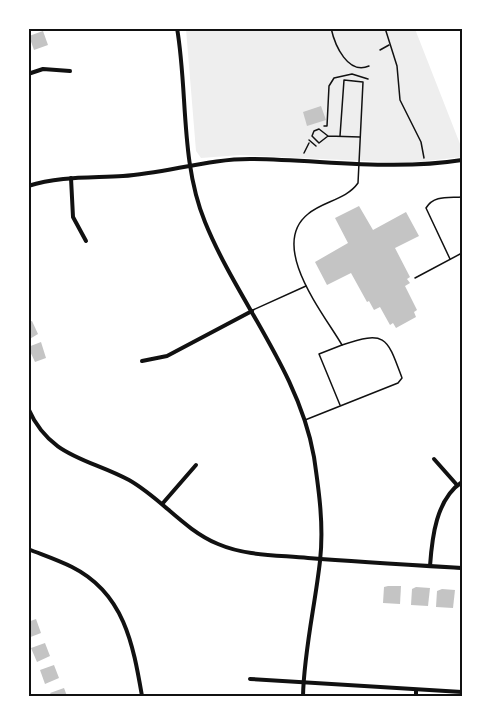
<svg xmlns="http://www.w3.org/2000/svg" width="491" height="725" viewBox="0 0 491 725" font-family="'Titillium Web',sans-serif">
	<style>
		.green { fill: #eee }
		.building { fill: #c4c4c4 }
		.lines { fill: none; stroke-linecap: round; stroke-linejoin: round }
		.path { stroke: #111; stroke-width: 1.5 }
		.service { stroke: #111; stroke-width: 1.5 }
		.minor { stroke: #111; stroke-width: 4 }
		.neatline { fill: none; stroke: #111; stroke-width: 2 }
	</style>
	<rect width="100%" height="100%" fill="#fff"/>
	<polygon class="green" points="186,29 415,29 462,149 462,157 407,163 240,155 201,158 196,151"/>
	<g class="building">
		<polygon points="43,31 48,45 34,50 29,36"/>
		<polygon points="321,106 326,120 307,126 303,112"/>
		<polygon points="359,206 373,230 406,212 419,236 395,248 410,277 407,279 410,283 405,286 417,310 414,312 416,317 396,328 393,323 390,325 380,307 374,310 369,301 367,302 351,273 327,285 315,262 348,243 335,218"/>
		<polygon points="32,321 38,334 28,340 28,322"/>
		<polygon points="41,342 46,358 35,362 28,347"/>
		<polygon points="388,586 401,586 400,604 383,603 384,587"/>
		<polygon points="416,587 430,588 428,606 411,605 412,589"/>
		<polygon points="442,589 455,590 453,608 436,607 437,591"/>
		<polygon points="36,619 41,633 28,638 28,622"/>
		<polygon points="45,643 50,656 37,662 31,648"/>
		<polygon points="54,665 59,678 45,684 40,670"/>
		<polygon points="64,688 67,696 52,696 50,693"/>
	</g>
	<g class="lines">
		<g class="path">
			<path d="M331 28C335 46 348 75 369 66"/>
			<polyline points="385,28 397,66 400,100 421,142 424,158"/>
			<polyline points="380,50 389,45"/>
			<polyline points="324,126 327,126 329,86 334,78 352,74 368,79"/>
			<polyline points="309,140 316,146"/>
			<polyline points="304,153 309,143"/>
		</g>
		<g class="service">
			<polyline points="328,136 319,143 312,136 314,131 319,129 328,136 360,137"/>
			<path d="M450 259 426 208C434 195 448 198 462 197"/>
			<polyline points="415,278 462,253"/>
			<polyline points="253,310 306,286"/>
			<polyline points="340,405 319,354 342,345"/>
			<path d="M305 420 398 383 402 378C387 337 386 330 342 345 324 314 268 246 308 214 323 201 346 200 358 183L363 82 344 80 340 136"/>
		</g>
		<g class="minor">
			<path d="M177 28C188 92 180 161 205 222 237 301 299 371 314 457 319 491 324 526 320 561 315 606 304 651 303 696"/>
			<polyline points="28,74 43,69 70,71"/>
			<polyline points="71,178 73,217 86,241"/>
			<path d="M28 186C59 176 91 178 123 176 167 173 210 158 254 159 324 160 393 171 462 160"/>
			<polyline points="142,361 167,356 252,311"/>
			<path d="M28 408C50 458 88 458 129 480 161 498 184 530 218 544 246 556 277 555 308 558 359 562 411 565 462 568"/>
			<polyline points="434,459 457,485"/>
			<polyline points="163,503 196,465"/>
			<path d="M28 549C43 555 58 560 72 567 124 593 133 644 142 696"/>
			<path d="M430 566C432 538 436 499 462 482"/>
			<polyline points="250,679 462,692"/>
			<polyline points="416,696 416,690"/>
		</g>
	</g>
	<rect width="491" height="725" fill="none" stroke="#ffffff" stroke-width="60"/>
	<rect x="30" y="30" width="431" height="665" class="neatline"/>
</svg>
